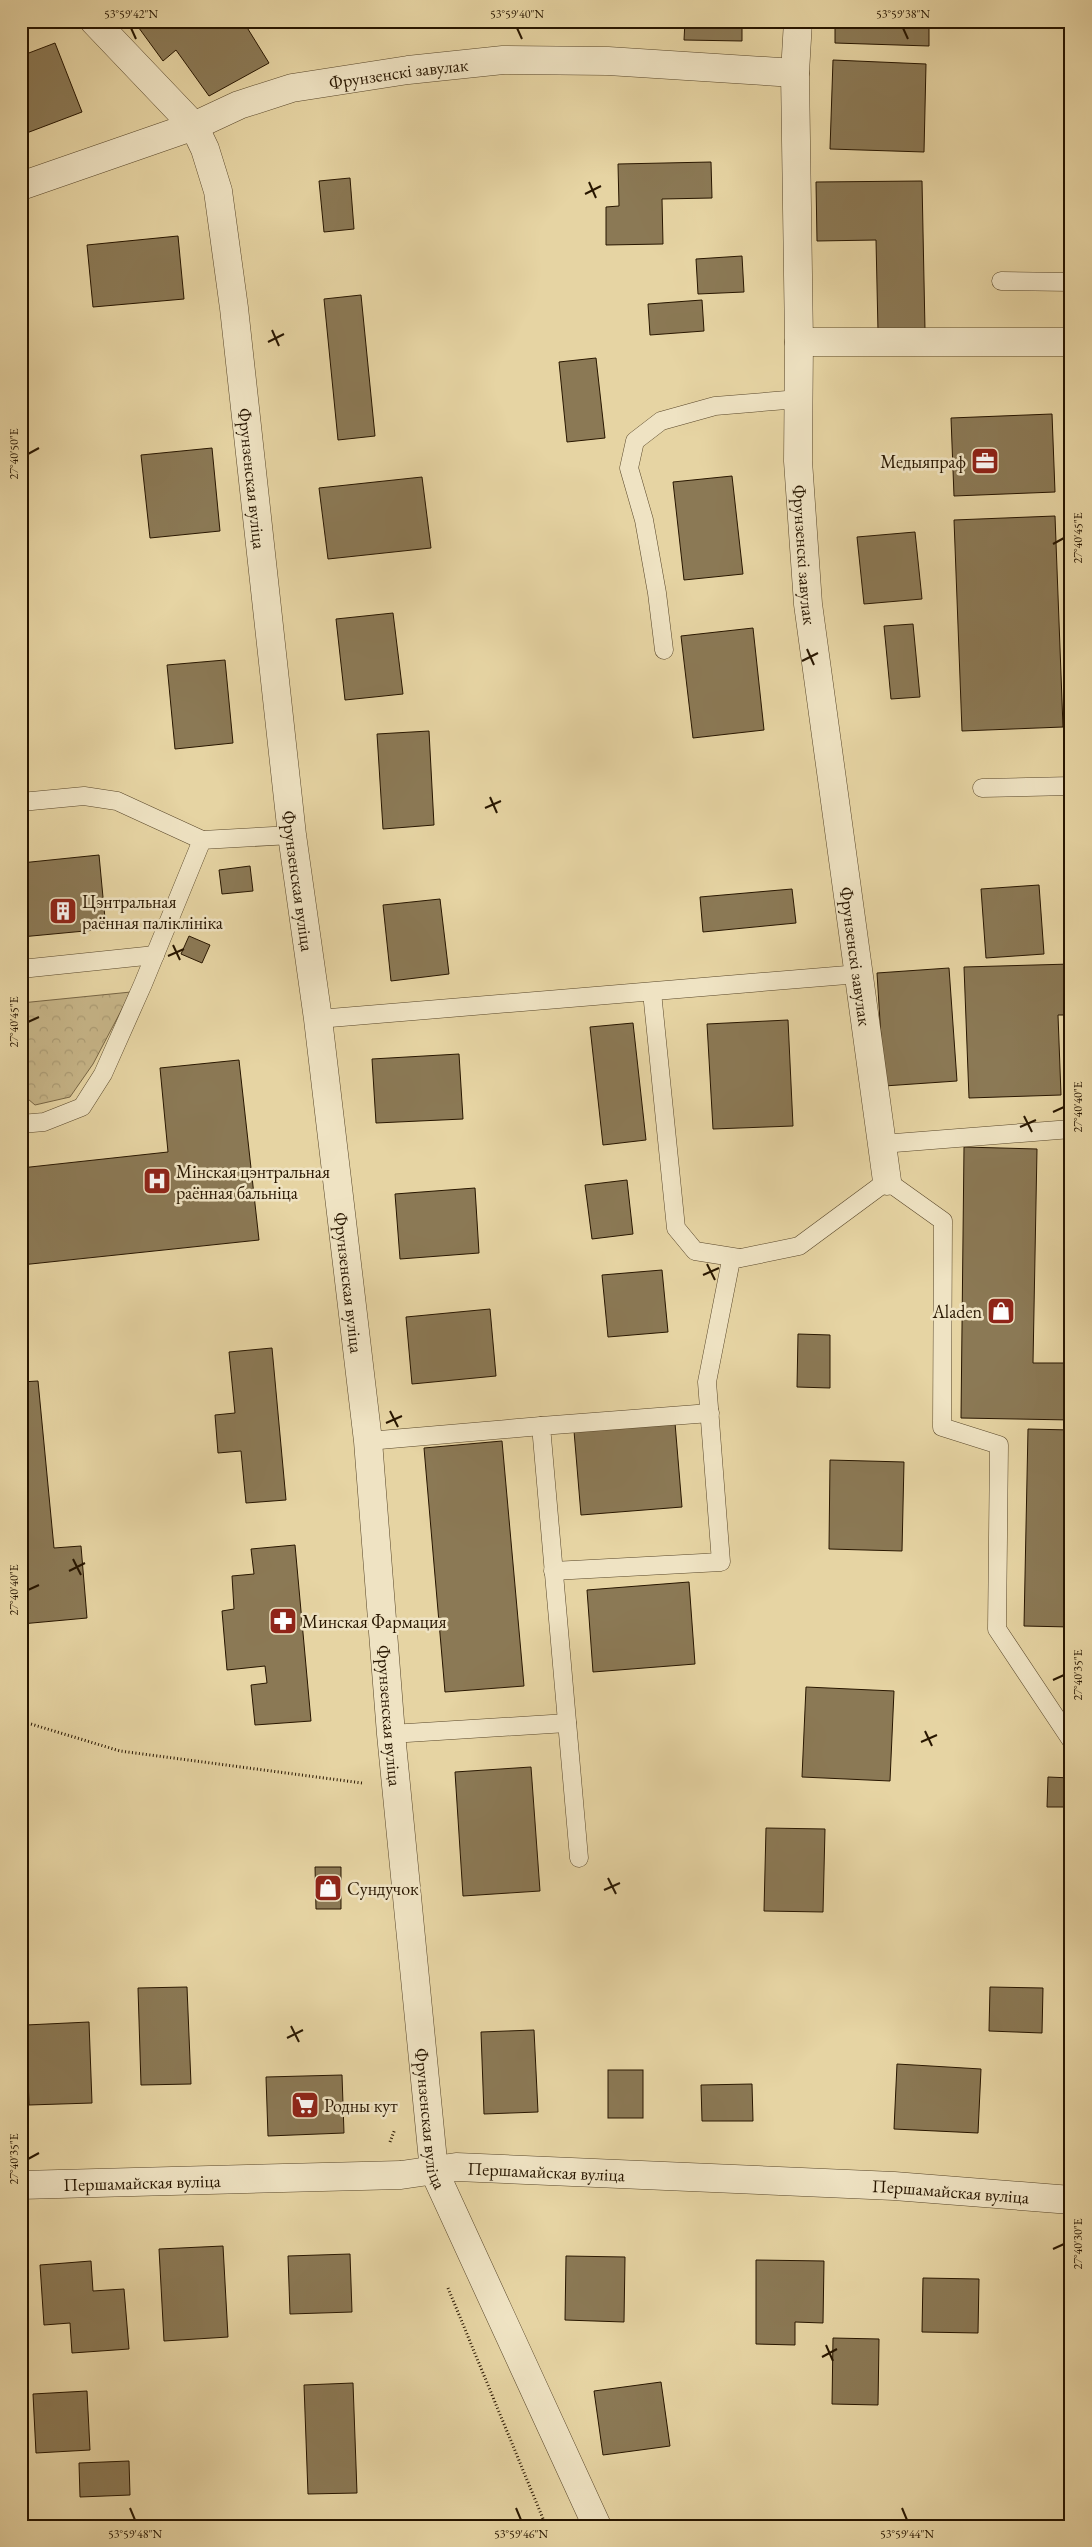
<svg xmlns="http://www.w3.org/2000/svg" width="1092" height="2547" viewBox="0 0 1092 2547" font-family="'EB Garamond',serif">
	<style>
		.park { fill: url(#park-crowns); stroke: #776544 }
		.building { fill: #8b7955; stroke: #281600 }
		.lines { fill: none; stroke-linecap: round; stroke-linejoin: round }
		.service-casing { stroke: #584629; stroke-width: 19 }
		.minor-casing { stroke: #584629; stroke-width: 29 }
		.path { stroke: #281600; stroke-width: 3; stroke-dasharray: 1 2.5; stroke-linecap: butt }
		.service { stroke: #efe3c3; stroke-width: 18 }
		.minor { stroke: #efe3c3; stroke-width: 28 }
		.ticks { fill: none; stroke: #281600; stroke-width: 2 }
		.labels { text-anchor: middle; dominant-baseline: central; stroke-width: 5; stroke-linejoin: round; paint-order: stroke }
		.street-label { font-size: 18px; fill: #281600; stroke: #efe3c3 }
		.poi-label { font-size: 18px; fill: #281600; stroke: #efe3c3; text-anchor: start }
		.neatline { fill: none; stroke: #281600; stroke-width: 2 }
		.ticks-label { font-size: 12px; text-anchor: middle; fill: #281600 }
	</style>
	<defs>
		<pattern id="park-crowns" width="20" height="18" patternUnits="userSpaceOnUse" patternTransform="scale(1.25)"><rect width="20" height="18" fill="#c6b487"/><path d="M2 6a3 3 0 1 1 6 0M12 15a3 3 0 1 1 6 0" fill="none" stroke="#aa9a73"/></pattern>
	</defs>
	<rect width="100%" height="100%" fill="#e6d4a3"/>
	<filter id="stains"><feTurbulence type="fractalNoise" baseFrequency=".004" numOctaves="4"/><feColorMatrix values="0 0 0 0 .2 0 0 0 0 .09 0 0 0 0 .02 0 0 0 .5 -.17"/></filter>
	<radialGradient id="worn" r=".72"><stop offset=".6" stop-color="#630" stop-opacity="0"/><stop offset="1" stop-color="#630" stop-opacity=".3"/></radialGradient>
	<polygon class="park" points="131,992 93,1064 70,1097 35,1105 21,1093 21,1003"/>
	<g class="building">
		<polygon points="139,21 243,21 269,63 209,96 176,50 163,61 136,24"/>
		<polygon points="685,21 742,21 742,41 684,40"/>
		<polygon points="835,21 929,21 929,46 835,43"/>
		<polygon points="55,43 82,112 24,134 21,126 21,56"/>
		<polygon points="833,60 926,64 924,152 830,149"/>
		<polygon points="711,162 712,198 662,199 663,244 606,245 606,207 619,206 618,164"/>
		<polygon points="350,178 354,229 324,232 319,181"/>
		<polygon points="922,181 925,330 878,331 876,240 817,241 816,182"/>
		<polygon points="178,236 184,299 93,307 87,245"/>
		<polygon points="742,256 744,292 698,294 696,259"/>
		<polygon points="361,295 375,436 338,440 324,299"/>
		<polygon points="702,300 704,331 650,335 648,304"/>
		<polygon points="596,358 605,438 567,442 559,362"/>
		<polygon points="1052,414 1055,492 954,496 951,418"/>
		<polygon points="212,448 220,531 150,538 141,455"/>
		<polygon points="732,476 743,574 684,580 673,482"/>
		<polygon points="422,477 431,548 328,559 319,488"/>
		<polygon points="1055,516 1063,727 962,731 954,520"/>
		<polygon points="915,532 922,599 864,604 857,537"/>
		<polygon points="393,613 403,694 345,700 336,619"/>
		<polygon points="913,624 920,697 891,699 884,626"/>
		<polygon points="753,628 764,730 693,738 681,636"/>
		<polygon points="225,660 233,743 175,749 167,665"/>
		<polygon points="429,731 434,825 383,829 377,734"/>
		<polygon points="99,855 106,929 21,937 21,863"/>
		<polygon points="250,866 253,891 222,894 219,870"/>
		<polygon points="1039,885 1044,954 986,958 981,889"/>
		<polygon points="792,889 796,923 703,932 700,897"/>
		<polygon points="440,899 449,974 391,981 383,905"/>
		<polygon points="189,936 210,945 202,963 181,954"/>
		<polygon points="1071,964 1071,1015 1058,1015 1061,1095 969,1098 964,967"/>
		<polygon points="949,968 957,1081 884,1086 877,973"/>
		<polygon points="788,1020 793,1126 713,1129 707,1024"/>
		<polygon points="633,1023 646,1140 603,1145 590,1027"/>
		<polygon points="459,1054 463,1119 376,1123 372,1059"/>
		<polygon points="239,1060 259,1240 21,1265 21,1168 168,1152 160,1068"/>
		<polygon points="964,1147 1037,1149 1033,1363 1071,1363 1071,1420 961,1418"/>
		<polygon points="627,1180 633,1234 592,1239 585,1185"/>
		<polygon points="475,1188 479,1253 400,1259 395,1194"/>
		<polygon points="662,1270 668,1332 608,1337 602,1275"/>
		<polygon points="490,1309 496,1376 412,1384 406,1317"/>
		<polygon points="798,1334 830,1335 830,1388 797,1387"/>
		<polygon points="272,1348 286,1500 246,1503 241,1451 218,1453 215,1415 235,1413 229,1352"/>
		<polygon points="38,1381 54,1548 81,1546 87,1618 21,1624 21,1382"/>
		<polygon points="675,1423 682,1507 581,1515 574,1431"/>
		<polygon points="1028,1429 1071,1430 1071,1627 1024,1626"/>
		<polygon points="502,1441 524,1686 445,1692 424,1448"/>
		<polygon points="830,1460 904,1462 902,1551 829,1549"/>
		<polygon points="295,1545 311,1721 255,1725 251,1685 267,1683 265,1666 227,1670 222,1611 234,1609 232,1576 254,1574 251,1549"/>
		<polygon points="689,1582 695,1664 593,1672 587,1590"/>
		<polygon points="806,1687 894,1691 890,1781 802,1777"/>
		<polygon points="531,1767 540,1891 463,1896 455,1772"/>
		<polygon points="1048,1777 1071,1778 1071,1807 1047,1807"/>
		<polygon points="766,1828 825,1829 823,1912 764,1911"/>
		<polygon points="315,1867 341,1867 341,1909 316,1909"/>
		<polygon points="187,1987 191,2084 141,2085 138,1988"/>
		<polygon points="990,1987 1043,1988 1042,2033 989,2031"/>
		<polygon points="89,2022 92,2103 29,2105 26,2025"/>
		<polygon points="534,2030 538,2112 484,2114 481,2032"/>
		<polygon points="897,2064 981,2069 978,2133 894,2129"/>
		<polygon points="1065,2064 1071,2064 1071,2111 1066,2111"/>
		<rect x="608" y="2070" width="35" height="48"/>
		<polygon points="342,2075 344,2133 268,2136 266,2077"/>
		<polygon points="752,2084 753,2121 702,2121 701,2085"/>
		<polygon points="223,2246 228,2337 164,2341 159,2249"/>
		<polygon points="350,2254 352,2312 290,2314 288,2256"/>
		<polygon points="566,2256 625,2257 624,2322 565,2320"/>
		<polygon points="756,2260 824,2261 823,2323 795,2322 795,2345 756,2344"/>
		<polygon points="91,2261 93,2291 124,2289 129,2349 72,2353 70,2323 44,2325 40,2265"/>
		<polygon points="923,2278 979,2279 978,2333 922,2332"/>
		<polygon points="833,2338 879,2339 878,2405 832,2404"/>
		<polygon points="661,2382 670,2446 603,2455 594,2391"/>
		<polygon points="353,2383 357,2493 308,2494 304,2385"/>
		<polygon points="87,2391 90,2450 36,2453 33,2394"/>
		<polygon points="129,2461 130,2495 80,2497 79,2463"/>
	</g>
	<g class="lines">
		<defs>
			<g id="service">
				<polyline points="1001,281 1071,282"/>
				<polyline points="664,650 657,593 644,520 629,468 635,441 661,421 715,406 799,399"/>
				<polyline points="982,788 1071,786"/>
				<polyline points="21,802 84,796 117,801 202,840"/>
				<polyline points="21,969 155,955"/>
				<polyline points="652,992 676,1228 695,1251 739,1258"/>
				<polyline points="318,1019 859,974"/>
				<polyline points="21,1124 44,1122 82,1107 103,1074 143,984 202,840 292,835"/>
				<polyline points="882,1144 1071,1129"/>
				<polyline points="368,1441 541,1426"/>
				<polyline points="553,1571 721,1562 707,1382 731,1260 799,1246 887,1181 943,1221 942,1427 999,1445 997,1629 1071,1740"/>
				<polyline points="391,1734 567,1723"/>
				<polyline points="579,1858 541,1426 710,1413"/>
			</g>
			<g id="minor">
				<path id="s1" d="M94 21 194 126 205 149 218 191 234 308 292 835 318 1019 368 1441 391 1734 434 2171 597 2526"/>
				<path id="s2" d="M798 21 795 73 799 342 798 461 808 604 887 1181"/>
				<path id="s3" d="M21 186 194 126 239 105 292 88 408 70 503 60 608 61 795 73"/>
				<polyline points="799,342 1071,342"/>
				<path id="s4" d="M21 2185 401 2175 456 2167 894 2186 1071 2200"/>
			</g>
		</defs>
		<use href="#service" class="service-casing"/>
		<use href="#minor" class="minor-casing"/>
		<g class="path">
			<polyline points="21,1721 120,1751 362,1783"/>
			<polyline points="390,2142 395,2129"/>
			<polyline points="448,2288 546,2526"/>
		</g>
		<use href="#service" class="service"/>
		<use href="#minor" class="minor"/>
	</g>
	<path class="ticks" d="M131 28 136 39M517 28 522 39M903 28 908 39M589 182 596 198M585 194 601 186M272 330 279 346M268 342 284 334M28 454 39 448M1053 544 1064 538M807 649 814 665M802 661 818 653M490 797 497 813M485 808 501 801M173 945 180 960M168 956 184 949M28 1022 39 1017M1053 1112 1064 1107M1024 1116 1032 1132M1020 1127 1036 1120M707 1264 715 1280M703 1275 719 1268M390 1411 398 1427M386 1423 402 1416M73 1559 81 1575M69 1571 85 1563M28 1590 39 1585M1053 1680 1064 1675M925 1731 932 1746M921 1742 937 1735M608 1878 616 1894M604 1890 620 1883M291 2026 299 2042M287 2038 303 2030M28 2159 39 2153M1053 2249 1064 2244M826 2345 833 2361M822 2357 837 2349M130 2508 135 2520M516 2508 521 2520M902 2508 907 2520"/>
	<defs>
		<symbol id="office-square" viewBox="-11 -11 22 22"><rect x="-9" y="-9" width="18" height="18" rx="4" fill="#8f2418" stroke="#efe3c3"/><path d="M-6-3h4V-5.5h4V-3h4V5H-6ZM-1-4.5V-3h2v-1.5ZM-6 0V1H6V0Z" fill="#fff"/></symbol>
		<symbol id="building-square" viewBox="-11 -11 22 22"><rect x="-9" y="-9" width="18" height="18" rx="4" fill="#8f2418" stroke="#efe3c3"/><path d="M-4-6H4V6H1V3H-1V6H-4ZM-2.5-4.3h1.7v1.8h-1.7ZM.8-4.3h1.7v1.8H.8ZM-2.5-1h1.7V.8h-1.7ZM.8-1h1.7V.8H.8Z" fill="#fff"/></symbol>
		<symbol id="hospital-square" viewBox="-11 -11 22 22"><rect x="-9" y="-9" width="18" height="18" rx="4" fill="#8f2418" stroke="#efe3c3"/><path d="M-5-5h3v3.5h4V-5h3V5h-3V1.5h-4V5h-3Z" fill="#fff"/></symbol>
		<symbol id="shop-square" viewBox="-11 -11 22 22"><rect x="-9" y="-9" width="18" height="18" rx="4" fill="#8f2418" stroke="#efe3c3"/><path d="M-5-2.5h2.3a2.7 3.5 0 0 1 5.4 0H5L5.5 6h-11ZM-1.5-2.5h3a1.5 2.3 0 0 0-3 0Z" fill="#fff"/></symbol>
		<symbol id="pharmacy-square" viewBox="-11 -11 22 22"><rect x="-9" y="-9" width="18" height="18" rx="4" fill="#8f2418" stroke="#efe3c3"/><path d="M-2-6h4v4h4v4h-4v4h-4v-4h-4v-4h4Z" fill="#fff"/></symbol>
		<symbol id="supermarket-square" viewBox="-11 -11 22 22"><rect x="-9" y="-9" width="18" height="18" rx="4" fill="#8f2418" stroke="#efe3c3"/><path d="M-6-5.5h2.5l.6 2H6L4.5 2H-2.5L-4.4-4H-6ZM-1.5 3.2a1.3 1.3 0 1 0 .1 0ZM3 3.2a1.3 1.3 0 1 0 .1 0Z" fill="#fff"/></symbol>
	</defs>
	<g fill-rule="evenodd">
		<use href="#office-square" x="969" y="445" width="32" height="32"/>
		<use href="#building-square" x="47" y="895" width="32" height="32"/>
		<use href="#hospital-square" x="141" y="1165" width="32" height="32"/>
		<use href="#shop-square" x="985" y="1295" width="32" height="32"/>
		<use href="#pharmacy-square" x="267" y="1605" width="32" height="32"/>
		<use href="#shop-square" x="312" y="1872" width="32" height="32"/>
		<use href="#supermarket-square" x="289" y="2089" width="32" height="32"/>
	</g>
	<g class="labels">
		<g class="street-label">
			<text stroke="none"><textPath href="#s3" startOffset="396">Фрунзенскі завулак</textPath></text>
			<text stroke="none"><textPath href="#s1" startOffset="504">Фрунзенская вуліца</textPath></text>
			<text stroke="none"><textPath href="#s2" startOffset="534">Фрунзенскі завулак</textPath></text>
			<text stroke="none"><textPath href="#s1" startOffset="909">Фрунзенская вуліца</textPath></text>
			<text stroke="none"><textPath href="#s2" startOffset="939">Фрунзенскі завулак</textPath></text>
			<text stroke="none"><textPath href="#s1" startOffset="1314">Фрунзенская вуліца</textPath></text>
			<text stroke="none"><textPath href="#s1" startOffset="1749">Фрунзенская вуліца</textPath></text>
			<text stroke="none"><textPath href="#s1" startOffset="2154">Фрунзенская вуліца</textPath></text>
			<text stroke="none"><textPath href="#s4" startOffset="526">Першамайская вуліца</textPath></text>
			<text stroke="none"><textPath href="#s4" startOffset="121">Першамайская вуліца</textPath></text>
			<text stroke="none"><textPath href="#s4" startOffset="931">Першамайская вуліца</textPath></text>
		</g>
		<g class="poi-label">
			<text x="966" y="461" text-anchor="end">Медыяпраф</text>
			<text x="82" y="901">Цэнтральная<tspan x="82" dy="21">раённая паліклініка</tspan></text>
			<text x="176" y="1171">Мінская цэнтральная<tspan x="176" dy="21">раённая бальніца</tspan></text>
			<text x="982" y="1311" text-anchor="end">Aladen</text>
			<text x="302" y="1621">Минская Фармация</text>
			<text x="347" y="1888">Сундучок</text>
			<text x="324" y="2105">Родны кут</text>
		</g>
	</g>
	<rect width="1092" height="2547" fill="none" stroke="#e6d4a3" stroke-width="55"/>
	<rect x="28" y="28" width="1036" height="2492" class="neatline"/>
	<g class="ticks-label">
		<text x="131" y="18">53°59'42"N</text>
		<text x="517" y="18">53°59'40"N</text>
		<text x="903" y="18">53°59'38"N</text>
		<text transform="translate(14 454) rotate(-90)" y="4">27°40'50"E</text>
		<text transform="translate(1078 538) rotate(-90)" y="4">27°40'45"E</text>
		<text transform="translate(14 1022) rotate(-90)" y="4">27°40'45"E</text>
		<text transform="translate(1078 1107) rotate(-90)" y="4">27°40'40"E</text>
		<text transform="translate(14 1590) rotate(-90)" y="4">27°40'40"E</text>
		<text transform="translate(1078 1675) rotate(-90)" y="4">27°40'35"E</text>
		<text transform="translate(14 2159) rotate(-90)" y="4">27°40'35"E</text>
		<text transform="translate(1078 2244) rotate(-90)" y="4">27°40'30"E</text>
		<text x="135" y="2538">53°59'48"N</text>
		<text x="521" y="2538">53°59'46"N</text>
		<text x="907" y="2538">53°59'44"N</text>
	</g>
	<rect width="100%" height="100%" filter="url(#stains)"/>
	<rect width="100%" height="100%" fill="url(#worn)"/>
</svg>
